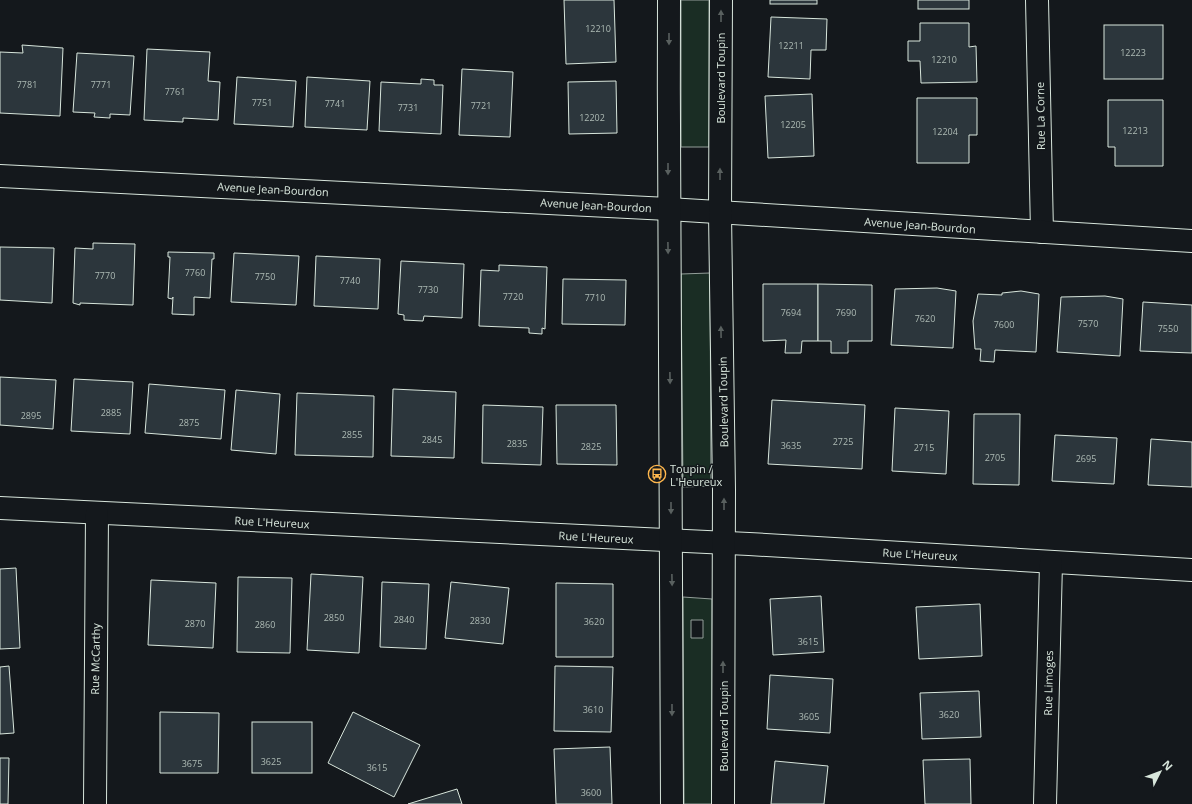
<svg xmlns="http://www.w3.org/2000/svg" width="1192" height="804" viewBox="0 0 1192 804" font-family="'Open Sans',sans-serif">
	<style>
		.green { fill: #1a2d24; stroke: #939e99; fill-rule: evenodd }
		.building { fill: #2c363c; stroke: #d8e6dc }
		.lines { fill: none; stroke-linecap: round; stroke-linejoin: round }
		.street-casing { stroke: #d8e6dc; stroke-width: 24 }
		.secondary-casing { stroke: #d8e6dc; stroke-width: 24 }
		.street { stroke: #14181c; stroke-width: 22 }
		.secondary { stroke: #14181c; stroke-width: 22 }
		.oneway { fill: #59605f }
		.labels { text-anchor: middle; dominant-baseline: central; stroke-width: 3; stroke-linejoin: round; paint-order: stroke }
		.number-label { font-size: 9px; fill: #adbab4 }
		.street-label { font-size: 11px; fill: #d8e6dc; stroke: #14181c }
		.poi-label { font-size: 11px; fill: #d8e6dc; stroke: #14181c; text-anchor: start }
	</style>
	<rect width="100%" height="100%" fill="#14181c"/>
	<g class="green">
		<rect x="681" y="0" width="28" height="147"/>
		<polygon points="710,273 711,486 683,487 681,274"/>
		<path d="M683 597 712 599V804H684ZM691 620H703V638H691Z"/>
	</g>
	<g class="building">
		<polygon points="564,0 614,0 616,62 566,64"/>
		<rect x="770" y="0" width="47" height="4"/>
		<rect x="918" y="0" width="51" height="9"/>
		<polygon points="771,17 827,19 826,50 811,50 810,79 768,77"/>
		<polygon points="920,23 969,23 969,47 976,46 977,82 921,83 920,61 908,61 908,41 920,41"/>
		<rect x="1104" y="25" width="59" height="54"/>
		<polygon points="22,45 63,48 60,116 0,113 0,52 23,53"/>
		<polygon points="147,49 210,52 208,81 220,82 218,120 183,118 183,122 144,120"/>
		<polygon points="77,53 134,56 130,115 110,114 110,118 94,117 95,113 73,112"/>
		<polygon points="462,69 513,72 510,137 459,135"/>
		<polygon points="237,77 296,81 293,127 234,124"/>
		<polygon points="307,77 370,81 367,130 305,127"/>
		<polygon points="421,79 434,80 434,85 443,85 441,134 379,131 381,82 421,84"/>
		<polygon points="616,81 617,133 569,134 568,82"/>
		<polygon points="812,94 814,156 768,158 765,96"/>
		<polygon points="917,98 977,98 977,135 969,135 969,163 917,163"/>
		<polygon points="1108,100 1163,100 1163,166 1115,166 1115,147 1108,147"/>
		<polygon points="93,243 135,244 133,305 80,303 80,305 73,303 75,248 93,249"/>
		<polygon points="0,247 54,248 52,303 0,300"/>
		<polygon points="168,252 214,253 214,259 212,259 210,298 194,297 194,315 172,314 173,297 172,299 168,298 170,257 168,257"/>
		<polygon points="234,253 299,256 296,305 231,302"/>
		<polygon points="316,256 380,259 378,309 314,306"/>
		<polygon points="401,261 464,264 462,318 424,316 423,321 404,320 404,315 398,314"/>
		<polygon points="499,265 547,267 545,329 542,328 542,334 529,333 529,328 479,326 481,270 499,271"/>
		<polygon points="563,279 626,280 625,325 562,324"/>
		<polygon points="763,284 818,284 818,341 802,341 801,353 785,353 786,340 763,341"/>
		<polygon points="818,284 872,285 872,341 848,341 848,353 831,353 831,341 818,341"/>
		<polygon points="937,288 956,291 953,348 891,345 895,289"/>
		<polygon points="1021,291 1039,294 1036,352 995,350 994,362 980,361 981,349 975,349 973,321 978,294 1002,295 1002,293"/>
		<polygon points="1105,296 1123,299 1120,356 1057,352 1061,297"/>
		<polygon points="1143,302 1192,305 1192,353 1140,351"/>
		<polygon points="0,377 56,380 53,429 0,425"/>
		<polygon points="74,379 133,382 130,434 71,431"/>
		<polygon points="149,384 225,390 221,439 145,433"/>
		<polygon points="393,389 456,392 454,458 391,456"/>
		<polygon points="236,390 280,394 276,454 231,450"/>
		<polygon points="297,393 374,396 373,457 295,455"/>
		<polygon points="772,400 865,405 862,469 768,464"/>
		<polygon points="483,405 543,407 541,465 482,463"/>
		<polygon points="556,405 616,405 617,465 557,464"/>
		<polygon points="895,408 949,411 946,474 892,471"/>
		<polygon points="974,414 1020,414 1019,485 973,484"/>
		<polygon points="1055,435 1117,438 1114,484 1052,481"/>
		<polygon points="1151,439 1192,442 1192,487 1148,485"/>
		<polygon points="16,568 20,648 0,649 0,569"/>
		<polygon points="311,574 363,577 359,653 307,650"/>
		<polygon points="238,577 292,578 290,653 237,652"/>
		<polygon points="151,580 216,583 213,648 148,645"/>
		<polygon points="382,582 429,584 426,649 380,647"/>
		<polygon points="451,582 509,588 503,644 445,638"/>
		<polygon points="556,583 613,584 613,657 556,657"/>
		<polygon points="821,596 824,652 773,655 770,599"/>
		<polygon points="980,604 982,656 919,659 916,607"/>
		<polygon points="9,666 14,733 0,734 0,667"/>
		<polygon points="555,666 613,667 611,732 554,731"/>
		<polygon points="770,675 833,679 830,733 767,729"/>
		<polygon points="979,691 981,737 922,739 920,693"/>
		<polygon points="160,712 219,713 218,773 160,773"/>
		<polygon points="353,712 420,745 394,797 328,763"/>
		<rect x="252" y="722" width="60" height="51"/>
		<polygon points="610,747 612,804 556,804 554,749"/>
		<polygon points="0,758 9,758 8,804 0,804"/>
		<polygon points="970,759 971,804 925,804 923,760"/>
		<polygon points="775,761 828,766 824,804 771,804"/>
		<polygon points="457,789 462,804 408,804"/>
	</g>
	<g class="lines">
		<defs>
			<g id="street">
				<polyline points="1037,0 1042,232"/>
				<polyline points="0,176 668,209 1192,241"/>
				<polyline points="0,508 749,544 1192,570"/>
				<polyline points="95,804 97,513"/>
				<polyline points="1045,804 1051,563"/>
			</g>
			<g id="secondary">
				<path d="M669 0C668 268 672 536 672 804"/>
				<polyline points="721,0 720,213 724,490 723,804"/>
			</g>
		</defs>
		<use href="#street" class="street-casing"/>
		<use href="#secondary" class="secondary-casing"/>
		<use href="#street" class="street"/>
		<use href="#secondary" class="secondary"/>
	</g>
	<defs><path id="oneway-solid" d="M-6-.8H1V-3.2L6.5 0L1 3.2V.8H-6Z"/></defs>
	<g class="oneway">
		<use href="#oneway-solid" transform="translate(721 16) rotate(-90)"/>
		<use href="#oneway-solid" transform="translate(669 39) rotate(90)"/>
		<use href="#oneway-solid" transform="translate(668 169) rotate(90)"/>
		<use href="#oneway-solid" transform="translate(720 174) rotate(-90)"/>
		<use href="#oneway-solid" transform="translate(668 248) rotate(89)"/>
		<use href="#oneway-solid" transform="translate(721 332) rotate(-91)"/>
		<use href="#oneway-solid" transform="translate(670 378) rotate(89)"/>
		<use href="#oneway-solid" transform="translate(724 504) rotate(-90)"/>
		<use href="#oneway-solid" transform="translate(671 508) rotate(90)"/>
		<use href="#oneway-solid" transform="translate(672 580) rotate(89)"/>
		<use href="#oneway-solid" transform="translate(723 667) rotate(-90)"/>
		<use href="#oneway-solid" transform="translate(672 710) rotate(90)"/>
	</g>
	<defs>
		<symbol id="bus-ring" viewBox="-11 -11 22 22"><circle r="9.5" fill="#14181c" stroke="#ffb74d" stroke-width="1.5"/><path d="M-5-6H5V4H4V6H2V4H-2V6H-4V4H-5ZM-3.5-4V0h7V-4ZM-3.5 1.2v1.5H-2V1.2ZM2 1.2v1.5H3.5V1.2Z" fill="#ffb74d"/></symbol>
	</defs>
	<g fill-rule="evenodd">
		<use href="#bus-ring" x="647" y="464" width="20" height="20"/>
	</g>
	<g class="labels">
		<g class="number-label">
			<text x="598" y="28">12210</text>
			<text x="791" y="45">12211</text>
			<text x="1133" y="52">12223</text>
			<text x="944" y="59">12210</text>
			<text x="27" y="84">7781</text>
			<text x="101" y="84">7771</text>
			<text x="175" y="91">7761</text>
			<text x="262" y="102">7751</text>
			<text x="335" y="103">7741</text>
			<text x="481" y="105">7721</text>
			<text x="408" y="107">7731</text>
			<text x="592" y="117">12202</text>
			<text x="793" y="124">12205</text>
			<text x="1135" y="130">12213</text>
			<text x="945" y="131">12204</text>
			<text x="195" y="272">7760</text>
			<text x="105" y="275">7770</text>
			<text x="265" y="276">7750</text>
			<text x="350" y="280">7740</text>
			<text x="428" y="289">7730</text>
			<text x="513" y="296">7720</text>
			<text x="595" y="297">7710</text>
			<text x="791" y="312">7694</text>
			<text x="846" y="312">7690</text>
			<text x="925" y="318">7620</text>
			<text x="1088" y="323">7570</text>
			<text x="1004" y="324">7600</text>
			<text x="1168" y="328">7550</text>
			<text x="111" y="412">2885</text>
			<text x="31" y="415">2895</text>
			<text x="189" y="422">2875</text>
			<text x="352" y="434">2855</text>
			<text x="432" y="439">2845</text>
			<text x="843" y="441">2725</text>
			<text x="517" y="443">2835</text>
			<text x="791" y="445">3635</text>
			<text x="591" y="446">2825</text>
			<text x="924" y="447">2715</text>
			<text x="995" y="457">2705</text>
			<text x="1086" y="458">2695</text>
			<text x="334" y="617">2850</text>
			<text x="404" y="619">2840</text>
			<text x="480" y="620">2830</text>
			<text x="594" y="621">3620</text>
			<text x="195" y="623">2870</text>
			<text x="265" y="624">2860</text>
			<text x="808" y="641">3615</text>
			<text x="593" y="709">3610</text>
			<text x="949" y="714">3620</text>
			<text x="809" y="716">3605</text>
			<text x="271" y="761">3625</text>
			<text x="192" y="763">3675</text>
			<text x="377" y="767">3615</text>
			<text x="591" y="792">3600</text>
		</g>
		<g class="street-label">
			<text transform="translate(720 78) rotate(-90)">Boulevard Toupin</text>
			<text transform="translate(1040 116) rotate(-91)">Rue La Corne</text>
			<text transform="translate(273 189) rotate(3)">Avenue Jean-Bourdon</text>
			<text transform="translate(596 205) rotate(3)">Avenue Jean-Bourdon</text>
			<text transform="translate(920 225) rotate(4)">Avenue Jean-Bourdon</text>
			<text transform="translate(723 402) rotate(-91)">Boulevard Toupin</text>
			<text transform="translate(272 522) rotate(3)">Rue L'Heureux</text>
			<text transform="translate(596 537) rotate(3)">Rue L'Heureux</text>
			<text transform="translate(920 554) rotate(3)">Rue L'Heureux</text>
			<text transform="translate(95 659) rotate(-89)">Rue McCarthy</text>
			<text transform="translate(1048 683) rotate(-89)">Rue Limoges</text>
			<text transform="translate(723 726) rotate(-90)">Boulevard Toupin</text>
		</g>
		<g class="poi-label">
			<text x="670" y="468">Toupin /<tspan x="670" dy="13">L'Heureux</tspan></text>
		</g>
	</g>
	<g transform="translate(1160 772) rotate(48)" stroke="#14181c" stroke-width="3" paint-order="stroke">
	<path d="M0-3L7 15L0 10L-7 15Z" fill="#d8e6dc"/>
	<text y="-6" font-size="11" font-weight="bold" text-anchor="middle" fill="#d8e6dc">N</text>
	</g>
</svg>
